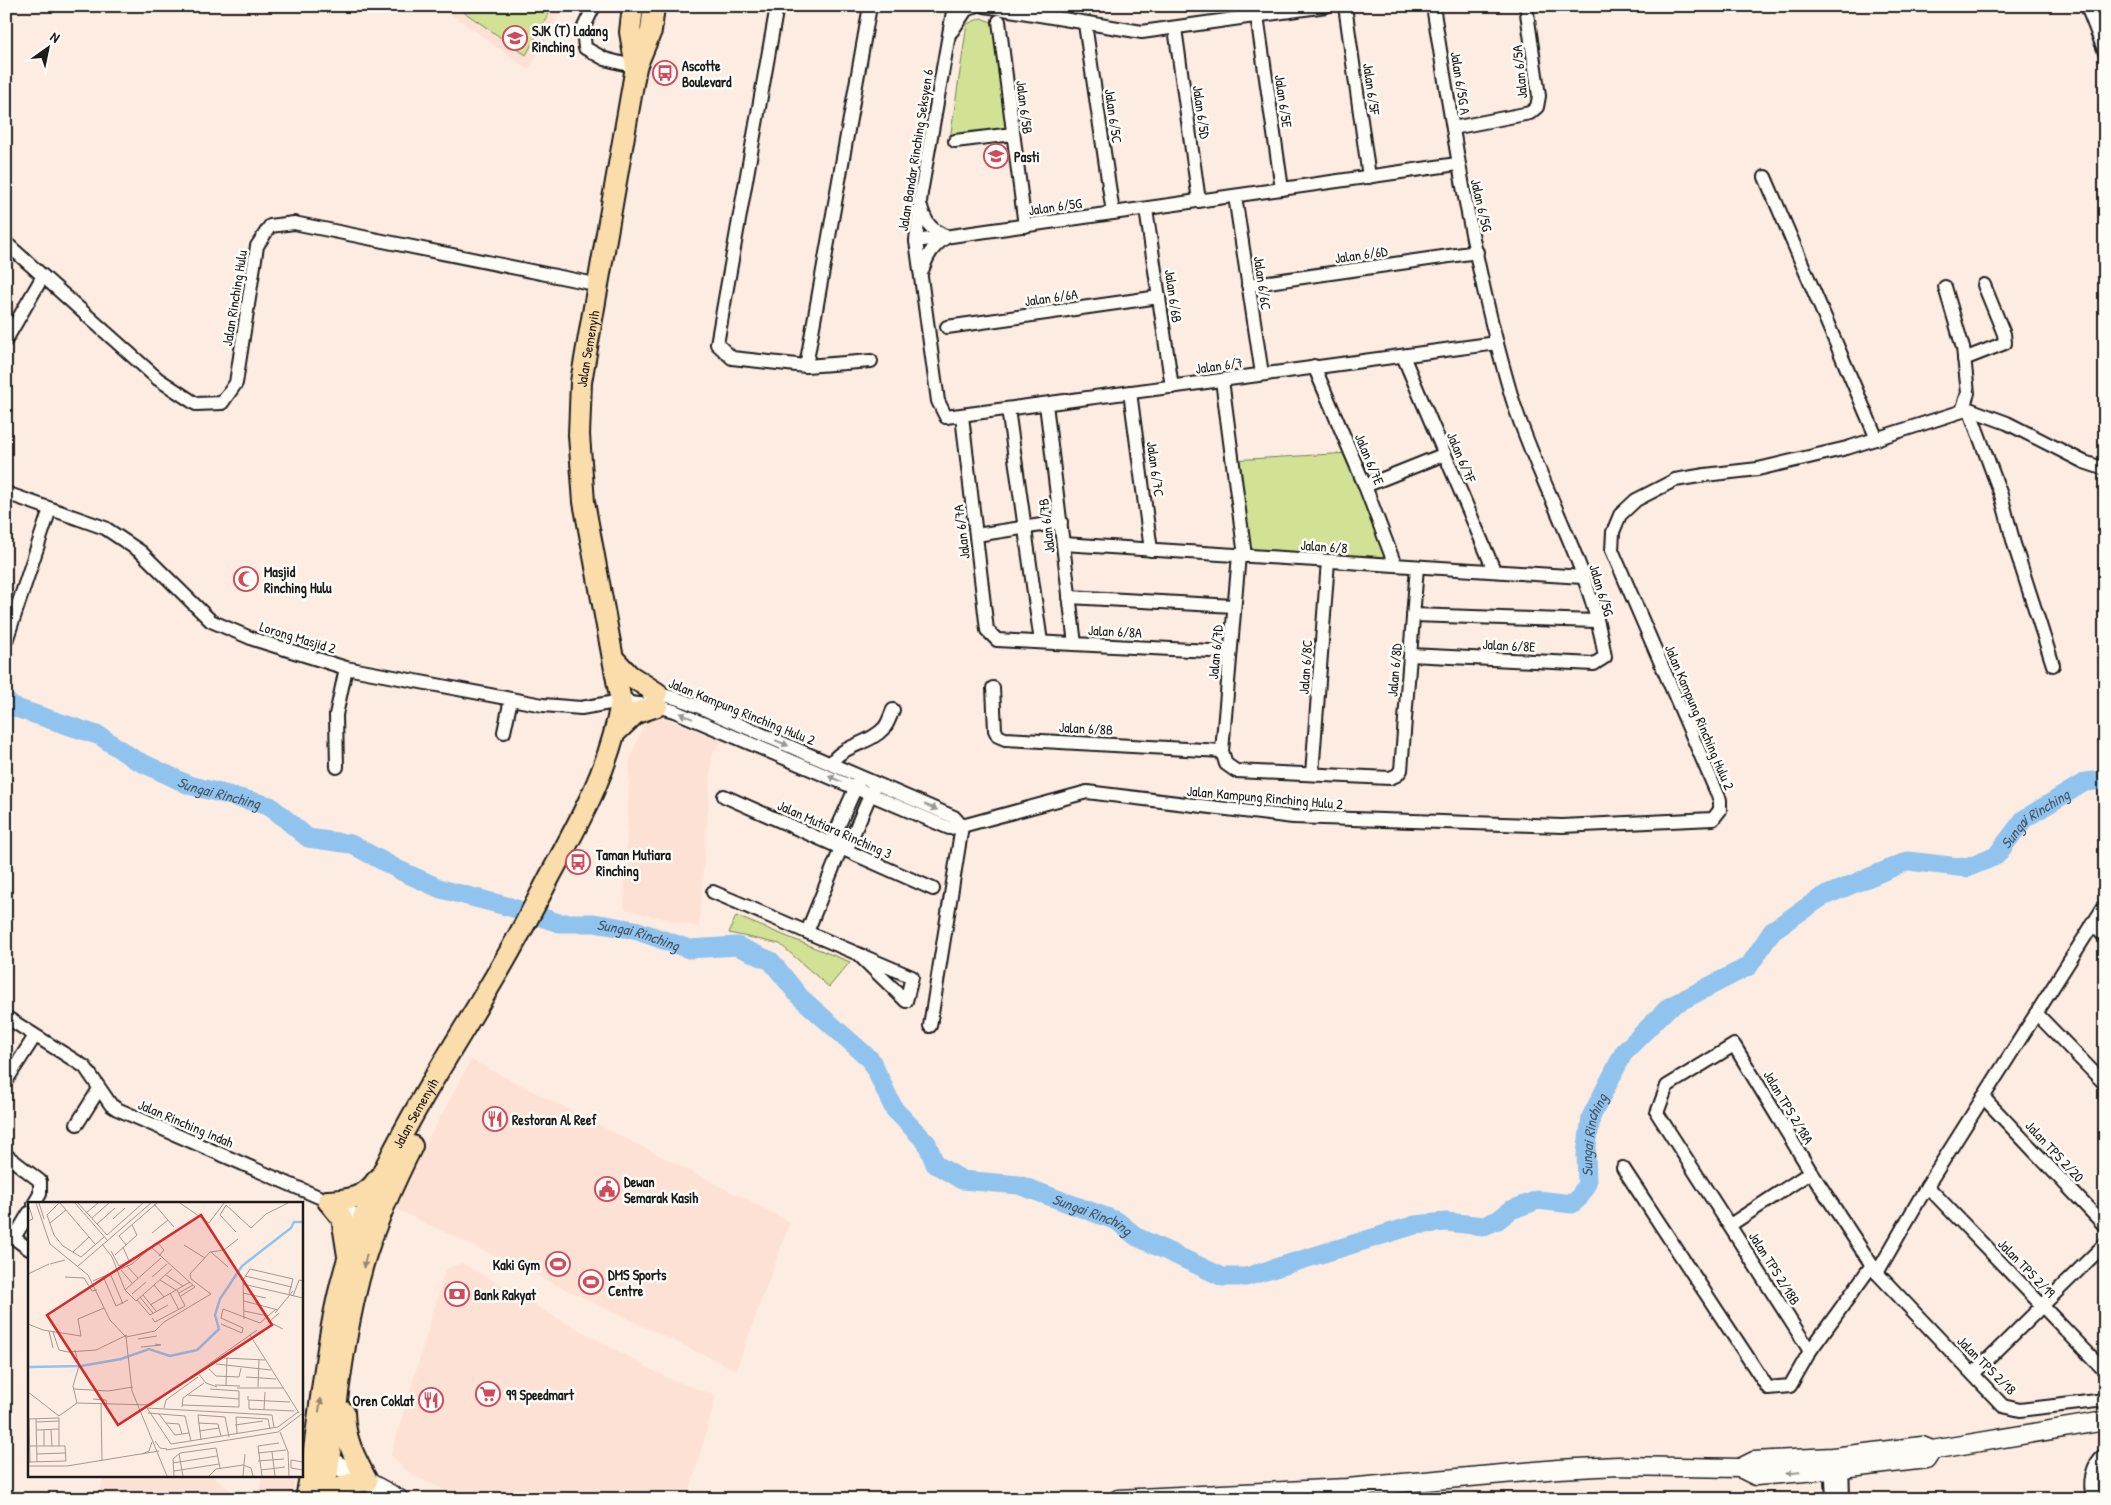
<svg xmlns="http://www.w3.org/2000/svg" width="2111" height="1505" viewBox="0 0 2111 1505" font-family="'Patrick Hand',sans-serif">
	<style>
		.built { fill: #fde1d4 }
		.green { fill: #d1e295; stroke: #767f58 }
		.lines { fill: none; stroke-linecap: round; stroke-linejoin: round }
		.river { stroke: #90c3ed; stroke-width: 19 }
		.street-casing { stroke: #1c1c1c; stroke-width: 16 }
		.secondary-casing { stroke: #1c1c1c; stroke-width: 21 }
		.primary-casing { stroke: #1c1c1c; stroke-width: 24 }
		.street { stroke: #fdfcf7; stroke-width: 12 }
		.secondary { stroke: #fdfcf7; stroke-width: 18 }
		.primary { stroke: #faddab; stroke-width: 20 }
		.oneway { fill: #989794 }
		.oneway2 { fill: #96866b }
		.labels { text-anchor: middle; dominant-baseline: central; stroke-width: 5; stroke-linejoin: round; paint-order: stroke }
		.poi-label { font-size: 14px; font-weight: bold; fill: #1c1c1c; stroke: #fdfcf7; text-anchor: start }
		.street-label { font-size: 14px; fill: #1c1c1c; stroke: #fdfcf7 }
		.water-label { font-size: 15px; font-style: italic; fill: #455665; stroke: #fdfcf7 }
		.inset-river { fill: none; stroke: #90c3ed; stroke-width: 2.5 }
		.inset-road { fill: none; stroke: #a39993; stroke-width: 1 }
		.view { fill: #d62828; fill-opacity: 0.15; stroke: #d62828; stroke-width: 2.5 }
		.inset-edge { fill: none; stroke: #1c1c1c; stroke-width: 2.5 }
	</style>
	<rect width="100%" height="100%" fill="#fdece2"/>
	<filter id="ink" filterUnits="userSpaceOnUse"><feTurbulence type="fractalNoise" baseFrequency=".02" numOctaves="2"/><feDisplacementMap in="SourceGraphic" scale="10" xChannelSelector="R" yChannelSelector="G"/><feConvolveMatrix kernelMatrix="1 2 1 2 8 2 1 2 1" color-interpolation-filters="sRGB"/></filter>
	<g filter="url(#ink)">
		<g class="built">
			<polygon points="440,6 563,6 529,70"/>
			<polygon points="2082,6 2105,6 2105,62"/>
			<polygon points="649,712 722,740 712,754 699,927 624,909 630,759"/>
			<polygon points="471,1060 790,1222 736,1370 392,1207"/>
			<polygon points="462,1263 553,1316 667,1378 716,1396 690,1490 552,1499 476,1499 454,1494 420,1479 403,1468 391,1455 446,1269"/>
			<polygon points="104,1476 212,1476 238,1496 237,1499 98,1499"/>
			<polygon points="262,1476 295,1476 292,1499 258,1499"/>
		</g>
		<g class="green">
			<polygon points="467,6 553,6 526,55 464,12"/>
			<polygon points="981,18 994,23 1009,132 950,139 967,24"/>
			<polygon points="1349,453 1392,563 1246,555 1233,460"/>
			<polygon points="736,916 850,962 829,987 780,944 729,933"/>
		</g>
		<g class="lines">
			<path class="river" id="s1" d="M6 701 13 707 100 736 134 759 189 785 270 806 308 838 351 844 399 870 441 889 510 907 559 923H594L635 930 689 949 737 946 771 961 800 997 871 1060 894 1109 927 1143 935 1164 962 1180 1019 1185 1117 1221 1137 1237 1223 1277H1246L1415 1225 1446 1222 1484 1226 1498 1220 1511 1210 1538 1200 1572 1204 1579 1198 1587 1183 1586 1154 1591 1117 1624 1052 1669 1007 1749 966 1773 930 1822 897 1908 861 1967 868 1996 856 2024 819 2085 782 2105 780"/>
			<defs>
				<g id="street">
					<polyline points="594,6 583,29 585,48 605,59 636,67"/>
					<polyline points="777,6 717,344 732,358 806,366 871,361"/>
					<polyline points="954,6 921,193 916,241 938,401 946,417 1497,343"/>
					<polyline points="985,6 1142,32 1326,6"/>
					<polyline points="1345,6 1369,177"/>
					<polyline points="2087,6 2105,52"/>
					<polyline points="1257,16 1282,189"/>
					<polyline points="999,21 1025,226"/>
					<polyline points="1085,24 1113,213"/>
					<polyline points="1175,28 1199,201"/>
					<polyline points="952,31 966,10 975,6"/>
					<polyline points="1453,128 1530,113 1537,107 1539,96 1526,6"/>
					<polyline points="955,141 1013,134"/>
					<polyline points="1765,177 1877,439"/>
					<polyline points="1235,196 1262,374"/>
					<path d="M921 207C926 224 931 230 947 237"/>
					<polyline points="1146,209 1172,387"/>
					<polyline points="916,241 1457,164"/>
					<polyline points="6,243 158,379 196,404 222,403 236,383 257,246 270,226 294,223 600,285"/>
					<path d="M922 271C927 256 932 247 945 238"/>
					<polyline points="1248,285 1477,252"/>
					<polyline points="1945,287 1963,348 1968,393 1962,411"/>
					<polyline points="947,327 1159,297"/>
					<polyline points="6,340 43,276"/>
					<polyline points="1403,356 1494,570"/>
					<polyline points="1964,359 2005,343 2004,334 1984,285"/>
					<polyline points="806,366 870,6"/>
					<polyline points="1314,366 1365,486 1395,565"/>
					<polyline points="1222,380 1245,556"/>
					<polyline points="1130,392 1151,550"/>
					<polyline points="1046,404 1075,644"/>
					<polyline points="1008,409 1041,642"/>
					<polyline points="1969,409 2001,495 2014,544 2053,665"/>
					<polyline points="962,416 987,630 997,640 1230,652"/>
					<polyline points="1365,486 1445,454"/>
					<polyline points="6,493 105,528 141,552 211,621 253,639 346,668 543,705 581,708 627,700"/>
					<polyline points="976,535 1061,522"/>
					<polyline points="1063,544 1583,577"/>
					<polyline points="1239,555 1222,751 1226,764 1236,771 1390,778 1397,775 1401,770 1417,567"/>
					<polyline points="1069,597 1234,606"/>
					<polyline points="1413,615 1596,621"/>
					<polyline points="6,641 50,509"/>
					<path d="M1410 655 1594 664 1605 657C1591 566 1539 485 1512 398 1474 270 1454 138 1433 6"/>
					<polyline points="993,688 995,730 998,736 1005,739 1222,751"/>
					<path d="M649 695C669 691 705 710 724 718L954 817 962 826 930 1026"/>
					<polyline points="621,702 657,706 674,711 949,828 962,826 1087,792 1293,817 1562,826 1713,819 1720,810 1720,800 1612,550 1613,532 1620,515 1636,500 1675,480 1705,475 1758,469 1847,448 1969,409 2007,423 2084,462 2105,469"/>
					<polyline points="504,732 511,699"/>
					<path d="M831 764C841 745 869 745 884 728 888 724 890 716 893 710"/>
					<polyline points="337,767 336,715 346,668"/>
					<polyline points="1312,774 1328,561"/>
					<polyline points="859,780 834,836 841,848 849,844 874,786"/>
					<polyline points="724,796 933,889"/>
					<path d="M713 892C779 920 846 949 912 977L906 1001 858 954"/>
					<polyline points="2092,923 2105,937"/>
					<polyline points="807,932 841,848"/>
					<polyline points="2036,1013 2105,1084"/>
					<polyline points="6,1017 85,1067 111,1105 117,1109 328,1201 369,1221"/>
					<polyline points="6,1081 35,1036"/>
					<polyline points="1983,1097 2105,1226"/>
					<polyline points="77,1124 99,1089"/>
					<polyline points="6,1155 40,1181 40,1194 34,1204"/>
					<polyline points="1623,1168 1768,1388 1790,1386 1810,1351 1872,1265"/>
					<polyline points="1927,1186 2105,1371"/>
					<polyline points="1730,1225 1811,1172"/>
					<polyline points="6,1232 29,1249"/>
					<polyline points="14,1238 29,1213"/>
					<polyline points="1877,1273 1927,1186 2105,905"/>
					<polyline points="1810,1351 1657,1113 1667,1086 1734,1045 1811,1172 1877,1273 2003,1406 2020,1410 2105,1400"/>
					<polyline points="1973,1374 2105,1244"/>
					<polyline points="1831,1461 1833,1499"/>
					<polyline points="1842,1461 1843,1499"/>
					<path d="M2094 1499C2088 1484 2092 1464 2105 1454"/>
				</g>
				<g id="secondary">
					<polyline points="330,1461 399,1499"/>
					<polyline points="1740,1468 1754,1461 1833,1457 1922,1446 1932,1450 2105,1421"/>
					<polyline points="1118,1499 1347,1488 1558,1469 1618,1466 1740,1468 1756,1476 1842,1469 1926,1459 1932,1450"/>
				</g>
				<g id="primary">
					<polyline points="633,6 630,32 636,67"/>
					<polyline points="614,659 629,675 657,693"/>
					<polyline points="615,733 636,713 657,706"/>
					<path d="M328 1201C348 1200 365 1198 377 1180"/>
					<polyline points="328,1201 342,1218 348,1256"/>
					<path id="s2" d="M306 1499C321 1419 324 1336 348 1259 358 1227 372 1196 386 1166 418 1101 458 1040 495 977 515 944 533 909 551 874 581 819 611 765 621 702L584 502 579 435 581 382 636 67 651 31 654 6"/>
					<path d="M324 1499C335 1421 343 1325 367 1251 379 1215 395 1180 412 1146"/>
					<path d="M330 1499C339 1484 351 1483 367 1481 354 1456 345 1441 344 1412"/>
				</g>
			</defs>
			<use href="#street" class="street-casing"/>
			<use href="#secondary" class="secondary-casing"/>
			<use href="#primary" class="primary-casing"/>
			<use href="#street" class="street"/>
			<use href="#secondary" class="secondary"/>
			<use href="#primary" class="primary"/>
		</g>
		<defs><path id="oneway-solid" d="M-6-.8H1V-3.2L6.5 0L1 3.2V.8H-6Z" transform="scale(1.25)"/></defs>
		<g class="oneway">
			<use href="#oneway-solid" transform="translate(686 716) rotate(-157)"/>
			<use href="#oneway-solid" transform="translate(782 743) rotate(23)"/>
			<use href="#oneway-solid" transform="translate(835 779) rotate(-157)"/>
			<use href="#oneway-solid" transform="translate(931 807) rotate(23)"/>
			<use href="#oneway-solid" transform="translate(1793 1473) rotate(175)"/>
		</g>
		<g class="oneway2">
			<use href="#oneway-solid" transform="translate(365 1261) rotate(103)"/>
			<use href="#oneway-solid" transform="translate(320 1405) rotate(-81)"/>
		</g>
	</g>
	<defs>
		<symbol id="school-ring" viewBox="-11 -11 22 22"><circle r="9.5" fill="#fdfcf7" stroke="#d1495b" stroke-width="1.5"/><path d="M0-5L7-2L0 1L-7-2ZM-4 1L0 2.5L4 1V4Q0 6-4 4Z" fill="#d1495b"/></symbol>
		<symbol id="bus-ring" viewBox="-11 -11 22 22"><circle r="9.5" fill="#fdfcf7" stroke="#d1495b" stroke-width="1.5"/><path d="M-5-6H5V4H4V6H2V4H-2V6H-4V4H-5ZM-3.5-4V0h7V-4ZM-3.5 1.2v1.5H-2V1.2ZM2 1.2v1.5H3.5V1.2Z" fill="#d1495b"/></symbol>
		<symbol id="mosque-ring" viewBox="-11 -11 22 22"><circle r="9.5" fill="#fdfcf7" stroke="#d1495b" stroke-width="1.5"/><path d="M3.5-4.9A6 6 0 1 0 3.5 4.9A5 5 0 1 1 3.5-4.9Z" fill="#d1495b"/></symbol>
		<symbol id="restaurant-ring" viewBox="-11 -11 22 22"><circle r="9.5" fill="#fdfcf7" stroke="#d1495b" stroke-width="1.5"/><path d="M-5-6h1v4h1v-4h1v4h1v-4h1v5L-1.5 .5V6h-2V.5L-5-1ZM5-6V6H3V1.5H1.5Q1.5-4 5-6Z" fill="#d1495b"/></symbol>
		<symbol id="civic-ring" viewBox="-11 -11 22 22"><circle r="9.5" fill="#fdfcf7" stroke="#d1495b" stroke-width="1.5"/><path d="M-.6-6.5H3V-4.5H.6V-3L4-1V1h2V6H-6V1h2V-1L-.6-3ZM-1.2 2.5V6h2.4V2.5Z" fill="#d1495b"/></symbol>
		<symbol id="stadium-ring" viewBox="-11 -11 22 22"><circle r="9.5" fill="#fdfcf7" stroke="#d1495b" stroke-width="1.5"/><path d="M0-5a6.5 5 0 1 0 0 10a6.5 5 0 1 0 0-10ZM-3.5-1.8h7v3.6h-7Z" fill="#d1495b"/></symbol>
		<symbol id="bank-ring" viewBox="-11 -11 22 22"><circle r="9.5" fill="#fdfcf7" stroke="#d1495b" stroke-width="1.5"/><path d="M-6-4H6V4H-6ZM0-2.3a2.3 2.3 0 1 0 0 4.6a2.3 2.3 0 1 0 0-4.6Z" fill="#d1495b"/></symbol>
		<symbol id="supermarket-ring" viewBox="-11 -11 22 22"><circle r="9.5" fill="#fdfcf7" stroke="#d1495b" stroke-width="1.5"/><path d="M-6-5.5h2.5l.6 2H6L4.5 2H-2.5L-4.4-4H-6ZM-1.5 3.2a1.3 1.3 0 1 0 .1 0ZM3 3.2a1.3 1.3 0 1 0 .1 0Z" fill="#d1495b"/></symbol>
	</defs>
	<g fill-rule="evenodd">
		<use href="#school-ring" x="501" y="24" width="28" height="28"/>
		<use href="#bus-ring" x="651" y="59" width="28" height="28"/>
		<use href="#school-ring" x="982" y="142" width="28" height="28"/>
		<use href="#mosque-ring" x="232" y="565" width="28" height="28"/>
		<use href="#bus-ring" x="564" y="848" width="28" height="28"/>
		<use href="#restaurant-ring" x="481" y="1105" width="28" height="28"/>
		<use href="#civic-ring" x="593" y="1175" width="28" height="28"/>
		<use href="#stadium-ring" x="544" y="1250" width="28" height="28"/>
		<use href="#stadium-ring" x="577" y="1268" width="28" height="28"/>
		<use href="#bank-ring" x="443" y="1280" width="28" height="28"/>
		<use href="#supermarket-ring" x="474" y="1380" width="28" height="28"/>
		<use href="#restaurant-ring" x="417" y="1386" width="28" height="28"/>
	</g>
	<g class="labels">
		<g class="poi-label">
			<text x="532" y="30">SJK (T) Ladang<tspan x="532" dy="16">Rinching</tspan></text>
			<text x="682" y="65">Ascotte<tspan x="682" dy="16">Boulevard</tspan></text>
			<text x="1014" y="156">Pasti</text>
			<text x="264" y="571">Masjid<tspan x="264" dy="16">Rinching Hulu</tspan></text>
			<text x="596" y="854">Taman Mutiara<tspan x="596" dy="16">Rinching</tspan></text>
			<text x="512" y="1119">Restoran Al Reef</text>
			<text x="624" y="1181">Dewan<tspan x="624" dy="16">Semarak Kasih</tspan></text>
			<text x="540" y="1264" text-anchor="end">Kaki Gym</text>
			<text x="608" y="1274">DMS Sports<tspan x="608" dy="16">Centre</tspan></text>
			<text x="474" y="1294">Bank Rakyat</text>
			<text x="506" y="1394">99 Speedmart</text>
			<text x="414" y="1400" text-anchor="end">Oren Coklat</text>
		</g>
		<g class="street-label">
			<text transform="translate(1519 72) rotate(-96)">Jalan 6/5A</text>
			<text transform="translate(1461 83) rotate(81)">Jalan 6/5G A</text>
			<text transform="translate(1372 89) rotate(82)">Jalan 6/5F</text>
			<text transform="translate(1284 101) rotate(82)">Jalan 6/5E</text>
			<text transform="translate(1025 107) rotate(83)">Jalan 6/5B</text>
			<text transform="translate(1202 112) rotate(82)">Jalan 6/5D</text>
			<text transform="translate(1114 116) rotate(82)">Jalan 6/5C</text>
			<text transform="translate(915 150) rotate(-81)">Jalan Bandar Rinching Seksyen 6</text>
			<text transform="translate(1482 205) rotate(77)">Jalan 6/5G</text>
			<text transform="translate(1055 206) rotate(-8)">Jalan 6/5G</text>
			<text transform="translate(1361 254) rotate(-8)">Jalan 6/6D</text>
			<text transform="translate(1263 283) rotate(82)">Jalan 6/6C</text>
			<text transform="translate(1174 296) rotate(82)">Jalan 6/6B</text>
			<text transform="translate(1051 297) rotate(-8)">Jalan 6/6A</text>
			<text transform="translate(234 298) rotate(-81)">Jalan Rinching Hulu</text>
			<text stroke="none"><textPath href="#s2" startOffset="1224">Jalan Semenyih</textPath></text>
			<text transform="translate(1219 365) rotate(-8)">Jalan 6/7</text>
			<text transform="translate(1462 457) rotate(67)">Jalan 6/7F</text>
			<text transform="translate(1370 459) rotate(67)">Jalan 6/7E</text>
			<text transform="translate(1156 469) rotate(82)">Jalan 6/7C</text>
			<text transform="translate(1046 526) rotate(-97)">Jalan 6/7B</text>
			<text transform="translate(961 532) rotate(-97)">Jalan 6/7A</text>
			<text transform="translate(1324 546) rotate(4)">Jalan 6/8</text>
			<text transform="translate(1602 590) rotate(73)">Jalan 6/5G</text>
			<text transform="translate(1115 631) rotate(3)">Jalan 6/8A</text>
			<text transform="translate(298 637) rotate(17)">Lorong Masjid 2</text>
			<text transform="translate(1509 645) rotate(3)">Jalan 6/8E</text>
			<text transform="translate(1215 652) rotate(-85)">Jalan 6/7D</text>
			<text transform="translate(1305 667) rotate(-86)">Jalan 6/8C</text>
			<text transform="translate(1394 670) rotate(-85)">Jalan 6/8D</text>
			<text transform="translate(742 711) rotate(22)">Jalan Kampung Rinching Hulu 2</text>
			<text transform="translate(1700 717) rotate(67)">Jalan Kampung Rinching Hulu 2</text>
			<text transform="translate(1086 728) rotate(3)">Jalan 6/8B</text>
			<text transform="translate(1265 797) rotate(5)">Jalan Kampung Rinching Hulu 2</text>
			<text transform="translate(835 829) rotate(24)">Jalan Mutiara Rinching 3</text>
			<text transform="translate(1789 1107) rotate(59)">Jalan TPS 2/18A</text>
			<text stroke="none"><textPath href="#s2" startOffset="405">Jalan Semenyih</textPath></text>
			<text transform="translate(186 1123) rotate(23)">Jalan Rinching Indah</text>
			<text transform="translate(2055 1151) rotate(47)">Jalan TPS 2/20</text>
			<text transform="translate(1775 1268) rotate(58)">Jalan TPS 2/18B</text>
			<text transform="translate(2027 1268) rotate(46)">Jalan TPS 2/19</text>
			<text transform="translate(1987 1365) rotate(45)">Jalan TPS 2/18</text>
		</g>
		<g class="water-label">
			<text stroke="none"><textPath href="#s1" startOffset="234">Sungai Rinching</textPath></text>
			<text stroke="none"><textPath href="#s1" startOffset="2425">Sungai Rinching</textPath></text>
			<text stroke="none"><textPath href="#s1" startOffset="684">Sungai Rinching</textPath></text>
			<text stroke="none"><textPath href="#s1" startOffset="1840">Sungai Rinching</textPath></text>
			<text stroke="none"><textPath href="#s1" startOffset="1255">Sungai Rinching</textPath></text>
		</g>
	</g>
	<g transform="translate(28 1202)">
		<rect width="275" height="275" fill="#fdece2"/>
		<path class="inset-river" d="M0 165 53 164 93 157 121 147 142 154 169 148 191 127 187 113 192 97 214 64 263 26 266 20H275"/>
		<path class="inset-road" d="M8 1 22 42 60 73 82 118 98 135 104 189 139 274M11 1 16 17M31 1 19 13 26 33 35 44 53 55 76 35M32 1 67 42M47 1 80 39M50 1 79 33 115 1M152 1 181 21 196 1M0 2 5 17 0 19M126 2 146 25M58 11 70 1M64 16 81 1M85 17 97 6M22 21 38 8M69 22 87 6M208 30 192 13 198 3 223 26 238 12 260 1M124 31 140 18M74 42 84 55 97 88 108 99 144 67M98 43 91 34 129 1M156 43 177 56M123 45 167 85 153 94M83 49 91 64 101 59 95 45M45 50 61 35M183 50 200 65M87 53 109 33 104 23M22 62 37 58M50 64 123 1M99 64 110 76M93 68 104 81M82 71 95 102M0 72 21 62M138 73 155 84M75 74 88 104 100 98M217 74 264 85M37 75 56 76 64 89 69 88M124 75 139 62M132 78 148 88M65 79 104 62 129 40 136 48 131 54M215 82 275 96M126 83 136 95M97 88 133 56M142 91 151 108M151 91 165 83M215 91 238 96M104 92 118 80M115 93 128 109M265 94 271 78 275 79M112 95 125 111M109 98 122 113 140 103M216 99 250 108M122 103 162 80M216 109 240 114M247 111 265 89M251 111 241 120 255 127M124 116 127 120 157 104 149 88M216 117 215 78 222 67 265 77 261 92M0 122 15 128 53 134 50 117 76 106M193 122 214 131 215 126M215 126 193 116 195 107 232 121 248 107M21 129 25 146M25 130 31 148 40 150 68 148 99 133M222 133 271 211M98 135 127 129 136 120 183 92 163 77 162 72 182 50 196 48 210 37M110 137 129 134M113 145 133 143 127 142M47 148 51 164 45 184 49 201M196 156 237 158M188 162 243 168M181 167 188 174 211 175 213 166M170 171 178 181 189 185M218 175 248 177M187 183 212 184M198 183 199 156M230 185 231 158M209 186H256M46 187 80 189 105 185M0 190 31 214 49 201 123 203 229 128M160 193 211 197M220 194V198L262 200M65 197 78 198 79 203M221 198V207L266 209M73 202 74 259M154 203 211 205V189L182 187M154 205 155 196 176 181M136 206 138 198 170 175M236 207 237 190M120 211 157 214 163 239M131 212 147 233 161 231M1 216 2 261M1 217 31 216V244M8 217 9 260M8 220 31 219M138 221 151 222 154 232M170 221 190 222 193 234M207 223 235 219M246 226 244 213 119 206 143 242 250 225 270 210M9 228 31 227M16 228V244M23 228 24 244M171 229 191 226M252 230 260 250 261 274M209 231 208 215 240 217 242 227M173 238 170 213 197 215 201 235M127 239 132 246 139 247M138 248 250 230 275 211M244 250 247 274M230 251 258 248M9 252 37 251M114 252 121 249 124 240M151 252 155 274M230 259 256 257M0 260 38 259 37 244H1M275 260 263 258V266L275 268M145 261 189 254M0 264H39L131 249M233 268 257 265M146 269 191 262M146 274 145 257 152 251 188 246 192 266M181 274 188 267 215 263 223 266 225 274M215 274 217 252M234 274 230 244 251 241"/>
		<path class="view" d="M173 13 244 123 90 223 19 113Z"/>
		<rect width="275" height="275" class="inset-edge"/>
	</g>
	<rect width="2111" height="1505" fill="none" stroke="#fdfcf7" stroke-width="25"/>
	<rect x="12" y="12" width="2086" height="1480" fill="none" stroke="#1c1c1c" stroke-width="2" filter="url(#ink)"/>
	<g transform="translate(48 48) rotate(33)" stroke="#fdfcf7" stroke-width="4" paint-order="stroke">
	<path d="M0-4L9 19L0 12L-9 19Z" fill="#1c1c1c"/>
	<text y="-8" font-size="14" font-weight="bold" text-anchor="middle" fill="#1c1c1c">N</text>
	</g>
</svg>
